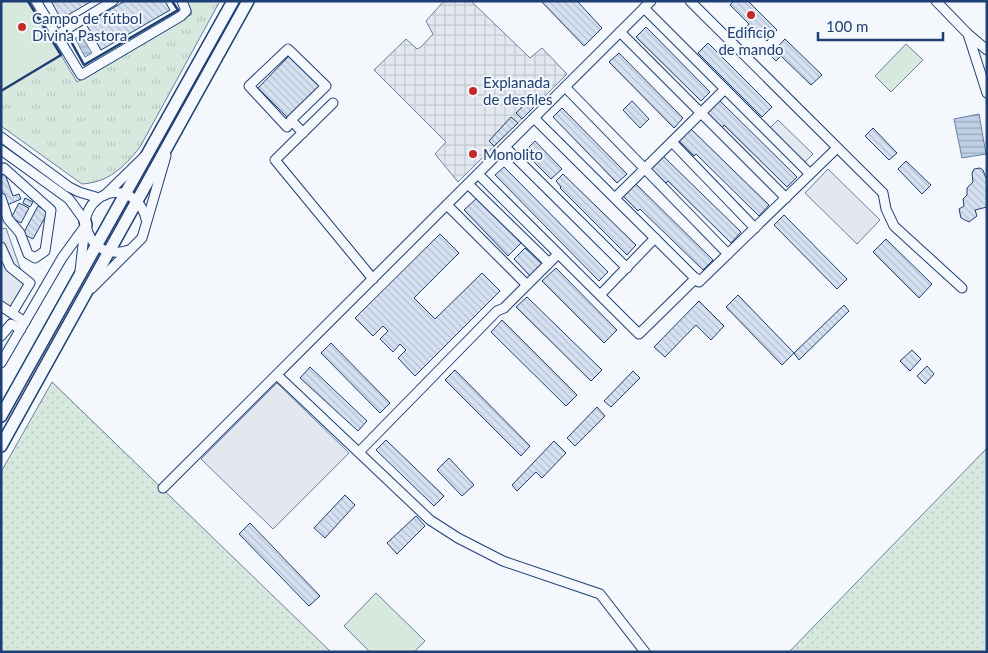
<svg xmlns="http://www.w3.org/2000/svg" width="988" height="653" viewBox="0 0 988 653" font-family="Lato,sans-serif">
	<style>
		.grass { fill: url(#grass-dots); stroke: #687fa3 }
		.park { fill: url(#park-tufts); stroke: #687fa3 }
		.pitch { fill: #d7e8df; stroke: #687fa3 }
		.parking { fill: #e3e8f0; stroke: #687fa3 }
		.plaza { fill: url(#plaza-grid); stroke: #687fa3 }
		.water { fill: url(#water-rules); stroke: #687fa3 }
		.building { fill: url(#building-back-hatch); stroke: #1d3f73 }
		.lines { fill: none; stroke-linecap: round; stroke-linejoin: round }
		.minor-casing { stroke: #1d3f73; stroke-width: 11 }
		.major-casing { stroke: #1d3f73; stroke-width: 14 }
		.minor { stroke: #f4f7fb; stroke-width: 9 }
		.major { stroke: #f4f7fb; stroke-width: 11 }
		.wall { stroke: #1d3f73; stroke-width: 2.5 }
		.poi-dot { fill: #c62828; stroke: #f4f7fb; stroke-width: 2 }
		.labels { text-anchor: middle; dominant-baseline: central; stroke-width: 4; stroke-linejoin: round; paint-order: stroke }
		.poi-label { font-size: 15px; fill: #1d3f73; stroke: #f4f7fb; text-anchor: start }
	</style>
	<defs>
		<pattern id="grass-dots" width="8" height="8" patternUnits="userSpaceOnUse" patternTransform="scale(1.25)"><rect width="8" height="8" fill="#d7e8df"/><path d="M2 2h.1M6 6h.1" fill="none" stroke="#b8c8c3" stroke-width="1.8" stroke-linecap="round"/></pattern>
		<pattern id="park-tufts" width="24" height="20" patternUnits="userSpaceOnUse" patternTransform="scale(1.25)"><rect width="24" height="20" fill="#d7e8df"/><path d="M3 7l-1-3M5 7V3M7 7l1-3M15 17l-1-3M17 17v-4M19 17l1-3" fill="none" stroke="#b8c8c3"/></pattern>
		<pattern id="plaza-grid" width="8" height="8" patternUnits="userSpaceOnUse" patternTransform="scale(1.25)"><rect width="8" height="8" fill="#e3e8f0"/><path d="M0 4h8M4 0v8" fill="none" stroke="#c2c8d1"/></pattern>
		<pattern id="water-rules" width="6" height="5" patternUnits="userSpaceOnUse" patternTransform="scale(1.25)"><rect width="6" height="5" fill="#bed0e5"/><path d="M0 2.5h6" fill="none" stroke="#9aaabe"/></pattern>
		<pattern id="building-back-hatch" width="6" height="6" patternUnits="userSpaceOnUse" patternTransform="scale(1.25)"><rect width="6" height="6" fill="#d5e0f0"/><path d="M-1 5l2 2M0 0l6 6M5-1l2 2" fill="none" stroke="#b6c1d1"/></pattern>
	</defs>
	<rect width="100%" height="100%" fill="#f4f7fb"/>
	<g class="grass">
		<polygon points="52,382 331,652 1,652 1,472"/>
		<polygon points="987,448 987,652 789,652"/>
	</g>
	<path class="park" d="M187 1H220L140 147C123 168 109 182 82 184L1 126V91L61 55 77 82 192 14Z"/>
	<g class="pitch">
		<polygon points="1,1 28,1 61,55 1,91"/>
		<polygon points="906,44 923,60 891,92 875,76"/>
		<polygon points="376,593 425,641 414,652 370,652 344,626"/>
	</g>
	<g class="parking">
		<polygon points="778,120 813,154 805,162 770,128"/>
		<polygon points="828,169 880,220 857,244 805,193"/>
		<polygon points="6,228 26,285 11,310 1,303 1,229"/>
		<polygon points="277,383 349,453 273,529 201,459"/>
	</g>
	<polygon class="plaza" points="444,1 471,1 530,58 542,48 567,74 458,182 435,154 446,142 374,70 406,39 417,49 421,47 433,34 426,21"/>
	<g class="water">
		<polygon points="79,37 80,39 83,38 92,53 85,57 75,38"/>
		<polygon points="979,114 986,154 962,158 954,119"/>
	</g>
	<g class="building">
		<polygon points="51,1 92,1 61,19"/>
		<polygon points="125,1 165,1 170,10 101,50 86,24"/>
		<polygon points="541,1 577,1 602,28 584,46"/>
		<polygon points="734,1 748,1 777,30 767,41 757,31 748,40 741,33 749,24 730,5"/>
		<polygon points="646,27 710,92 701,101 636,37"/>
		<polygon points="785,39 822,75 811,85 781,56 776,61 770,55"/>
		<polygon points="708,43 772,107 762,117 698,53"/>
		<polygon points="619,53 683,118 674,128 609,62"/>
		<polygon points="289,56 320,85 288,118 258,88"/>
		<polygon points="719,100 797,177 787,187 724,125 722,128 707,113"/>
		<polygon points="528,101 534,107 522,119 516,113"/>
		<polygon points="632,101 649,119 640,128 623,110"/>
		<polygon points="562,108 627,174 617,183 553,117"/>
		<polygon points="511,117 518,123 494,146 489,141"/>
		<polygon points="873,128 897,153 889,160 865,136"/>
		<polygon points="691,129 769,205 759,216 696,154 694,156 679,141"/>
		<polygon points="535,141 562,169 551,179 524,152"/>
		<polygon points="663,156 741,232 731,243 668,181 666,183 651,168"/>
		<polygon points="906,161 931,185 922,194 898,169"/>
		<polygon points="504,167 608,272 599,281 495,175"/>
		<polygon points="980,168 983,170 987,181 987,207 975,210 977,216 969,222 961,218 959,209 964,206 963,199 967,195 967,188 973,182 972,173 974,169"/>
		<polygon points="5,174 13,196 19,194 21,199 7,205 1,189 1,176"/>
		<polygon points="563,174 636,245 627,255 560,188 561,187 556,181"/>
		<polygon points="635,183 713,260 703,270 640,209 638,211 623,196"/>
		<polygon points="25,198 33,202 30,207 23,203"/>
		<polygon points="477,198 521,243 508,256 464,210"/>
		<polygon points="19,203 29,208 21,223 11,218"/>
		<polygon points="38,206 48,212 33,239 23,234"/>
		<polygon points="784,215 847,279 837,289 774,225"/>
		<polygon points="440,234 459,253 414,298 435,319 482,273 500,291 415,376 398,358 406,350 400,344 393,352 380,339 388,331 383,326 373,336 355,318"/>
		<polygon points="886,239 932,284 919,298 873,252"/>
		<polygon points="525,248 542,264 530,276 514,259"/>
		<polygon points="556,268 617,330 604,343 542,281"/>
		<polygon points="738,295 794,353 782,365 726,307"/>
		<polygon points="527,297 602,370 591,381 516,307"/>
		<polygon points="699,301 724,326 711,340 696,325 665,357 654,347"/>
		<polygon points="844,305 849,311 799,360 794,353"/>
		<polygon points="502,320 577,395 566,406 491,332"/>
		<polygon points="331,343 390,403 380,413 321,353"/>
		<polygon points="912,350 921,359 910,371 900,361"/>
		<polygon points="927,366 934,374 925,384 917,376"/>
		<polygon points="310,367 367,421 358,431 300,378"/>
		<polygon points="455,370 530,446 521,456 445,380"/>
		<polygon points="633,371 640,378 611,407 604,401"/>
		<polygon points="597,407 605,416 575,446 567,438"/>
		<polygon points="386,440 444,496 434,506 376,450"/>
		<polygon points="554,441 566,453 542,478 536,472 517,491 512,485"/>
		<polygon points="449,458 474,485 462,496 437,470"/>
		<polygon points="345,495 355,505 325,538 314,528"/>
		<polygon points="416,516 425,526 397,554 387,543"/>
		<polygon points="250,523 320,596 309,606 239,534"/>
	</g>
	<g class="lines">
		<defs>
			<g id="minor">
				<polyline points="36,1 81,75 181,16 186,11 182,1"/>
				<polyline points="690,1 883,193 886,209 894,226 962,288"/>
				<polyline points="936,1 968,34 987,93"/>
				<polyline points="644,8 810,174"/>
				<polyline points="620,32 786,198"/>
				<polyline points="968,34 987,50"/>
				<polyline points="57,35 113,1"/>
				<polyline points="565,87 728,254"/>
				<polyline points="333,103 275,160 373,279"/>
				<polyline points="534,118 699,282 837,148"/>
				<polyline points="291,120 287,127 249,86 288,49 326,86 291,120 303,133"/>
				<polyline points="1,137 69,187 79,192 99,198"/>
				<polyline points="672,142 755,228"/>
				<polyline points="505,147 627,268"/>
				<polyline points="1,150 69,199 85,221"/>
				<polyline points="1,170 4,168 51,210 45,251 35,258 28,254 20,233 8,219 1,198"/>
				<polyline points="478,174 639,334 696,278"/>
				<polyline points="468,184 549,263"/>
				<polyline points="105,195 144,157"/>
				<polyline points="615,198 725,89"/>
				<polyline points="447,205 527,285"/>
				<path d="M85 221C92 184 138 183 146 219"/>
				<path d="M86 225C90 247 108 257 129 250"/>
				<polyline points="1,247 10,267 30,283 12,313"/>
				<polyline points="80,271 85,227"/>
				<polyline points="92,288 142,238 166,156"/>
				<polyline points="600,295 655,238"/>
				<polyline points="1,306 25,322"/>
				<polyline points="1,336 11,324 21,329"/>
				<polyline points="1,363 62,258 86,225"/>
				<polyline points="277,375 430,520 458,538 503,561 600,594 645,652"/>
				<polyline points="359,452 497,311 504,308 558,254"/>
				<polyline points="163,488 651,1"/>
			</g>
			<g id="major">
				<polyline points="85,221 86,225"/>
				<polyline points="1,416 233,1"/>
				<polyline points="1,446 248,1"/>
			</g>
		</defs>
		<use href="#minor" class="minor-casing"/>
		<use href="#major" class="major-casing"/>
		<use href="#minor" class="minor"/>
		<use href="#major" class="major"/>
		<g class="wall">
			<polyline points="67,31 67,34 84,65 178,10 172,1"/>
			<polyline points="1,91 61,55 28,1"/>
		</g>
	</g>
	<g class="poi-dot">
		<circle cx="751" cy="15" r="5"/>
		<circle cx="22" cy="27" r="5"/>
		<circle cx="473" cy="91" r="5"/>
		<circle cx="473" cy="154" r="5"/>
	</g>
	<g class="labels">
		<g class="poi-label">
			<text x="32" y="18">Campo de fútbol<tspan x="32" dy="17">Divina Pastora</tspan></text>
			<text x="751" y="32" text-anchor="middle">Edificio<tspan x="751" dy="17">de mando</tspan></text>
			<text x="483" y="82">Explanada<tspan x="483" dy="17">de desfiles</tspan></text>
			<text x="483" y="154">Monolito</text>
		</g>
	</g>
	<rect width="988" height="653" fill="none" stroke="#1d3f73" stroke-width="5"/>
	<path d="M818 32v8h125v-8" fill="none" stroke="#1d3f73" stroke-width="2.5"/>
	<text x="826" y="32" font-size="15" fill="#1d3f73" stroke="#f4f7fb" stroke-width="4" paint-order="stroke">100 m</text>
</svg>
